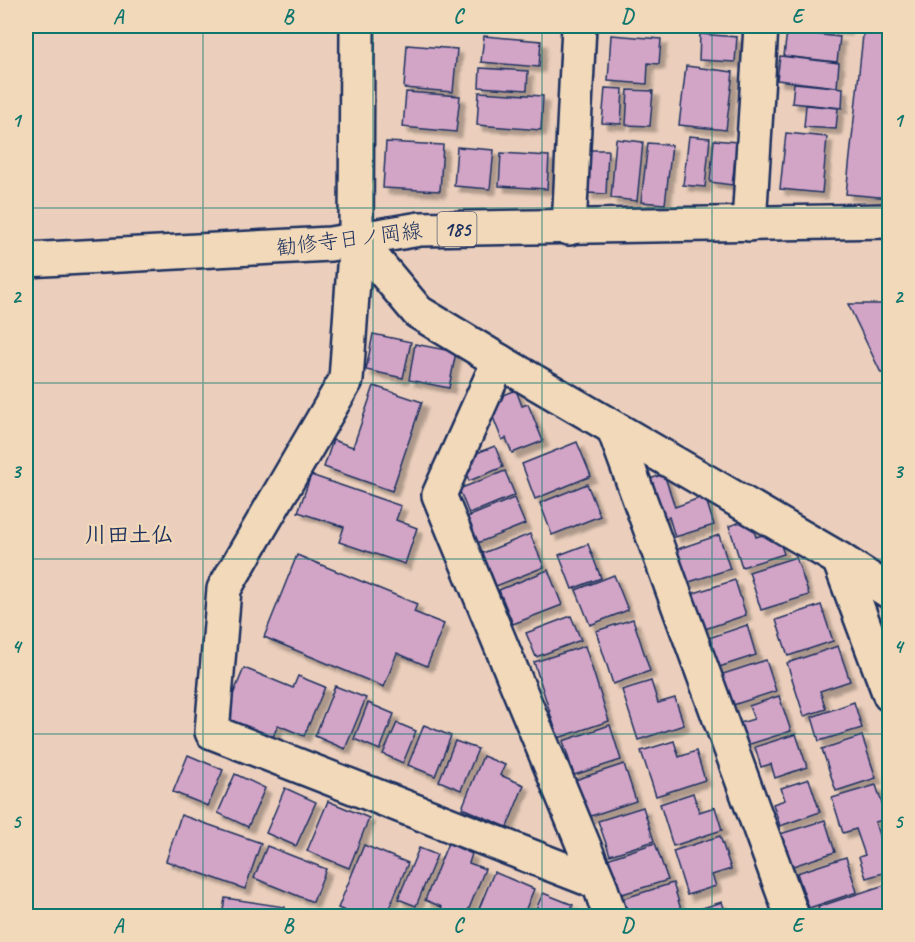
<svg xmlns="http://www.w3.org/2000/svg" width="915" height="942" viewBox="0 0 915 942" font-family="Caveat,'Klee One',sans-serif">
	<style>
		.building { fill: #d2a5c7; stroke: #1b2f5e; stroke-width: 1.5; filter: url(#shadow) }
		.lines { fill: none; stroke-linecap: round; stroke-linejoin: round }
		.minor-casing { stroke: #1b2f5e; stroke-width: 38 }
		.major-casing { stroke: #1b2f5e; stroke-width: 38 }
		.minor { stroke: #f1d9b9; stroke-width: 33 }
		.major { stroke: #f1d9b9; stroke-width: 33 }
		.grid { fill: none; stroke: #0f766e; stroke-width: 1.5; stroke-opacity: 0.55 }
		.labels { text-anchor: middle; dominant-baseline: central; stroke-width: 4.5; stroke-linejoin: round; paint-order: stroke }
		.shield { fill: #f1d9b9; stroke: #5b6279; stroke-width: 1.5 }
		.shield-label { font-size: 20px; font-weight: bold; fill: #1b2f5e }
		.street-label { font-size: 21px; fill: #1b2f5e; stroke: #f1d9b9 }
		.neighbourhood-label { font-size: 22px; font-weight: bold; fill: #1b2f5e; stroke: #f1d9b9 }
		.neatline { fill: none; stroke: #0f766e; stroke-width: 2 }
		.grid-label { font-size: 20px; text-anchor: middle; font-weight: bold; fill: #0f766e }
	</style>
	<defs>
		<filter id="shadow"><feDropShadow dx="5.5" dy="5.5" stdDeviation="1.5" flood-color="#0004"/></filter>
	</defs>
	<rect width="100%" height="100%" fill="#ebcfbc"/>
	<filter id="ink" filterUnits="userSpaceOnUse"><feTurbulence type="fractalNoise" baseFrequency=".0167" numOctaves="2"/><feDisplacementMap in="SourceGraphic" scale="12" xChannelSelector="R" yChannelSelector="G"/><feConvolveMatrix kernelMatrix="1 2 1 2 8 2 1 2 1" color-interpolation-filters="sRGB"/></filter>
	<g filter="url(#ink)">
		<g class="building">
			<polygon points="800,26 847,26 846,30"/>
			<polygon points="864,26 890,26 890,198 846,194"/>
			<polygon points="787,31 840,37 837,62 784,56"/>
			<polygon points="700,34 737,37 735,62 699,60"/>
			<polygon points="611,35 661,39 659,64 648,63 647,84 608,81"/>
			<polygon points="484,36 541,41 539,67 481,62"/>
			<polygon points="407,45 457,49 453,92 404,88"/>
			<polygon points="780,56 839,63 837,87 777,80"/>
			<polygon points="686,66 733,72 726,130 679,125"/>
			<polygon points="480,68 528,71 527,90 479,87"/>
			<polygon points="794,83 843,88 842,108 792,103"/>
			<polygon points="605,88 623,89 621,124 602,123"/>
			<polygon points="628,90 653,91 650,126 626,125"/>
			<polygon points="406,92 460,96 456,132 403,127"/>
			<polygon points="479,92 543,96 541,130 477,125"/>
			<polygon points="806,105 838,108 836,129 804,127"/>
			<polygon points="786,133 827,137 822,193 780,189"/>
			<polygon points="689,136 710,138 705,187 683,185"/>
			<polygon points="616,139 643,142 637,201 611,198"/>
			<polygon points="714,140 737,142 732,185 710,182"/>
			<polygon points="386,142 443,145 440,191 383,188"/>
			<polygon points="648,143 672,145 665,204 641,202"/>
			<polygon points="457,147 494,150 490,189 454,186"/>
			<polygon points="590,150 608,150 606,194 587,193"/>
			<polygon points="501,153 549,156 547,189 499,186"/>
			<polygon points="848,304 890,304 890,373 881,373"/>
			<polygon points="373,334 411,342 403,378 366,370"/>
			<polygon points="415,344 456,352 449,388 409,380"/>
			<polygon points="374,386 422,402 392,491 324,467 333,440 353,447"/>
			<polygon points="516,390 522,406 528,404 543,441 512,453 506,438 502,440 487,402"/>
			<polygon points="577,442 591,476 535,499 522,464"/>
			<polygon points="495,446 503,467 469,481 461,459"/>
			<polygon points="505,471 515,495 469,514 459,489"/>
			<polygon points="664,474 675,507 705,496 714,525 675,537 669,517 657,521 644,481"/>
			<polygon points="311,475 401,506 396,520 417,528 405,564 339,542 344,527 298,512"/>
			<polygon points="587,484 600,516 552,535 540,503"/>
			<polygon points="514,498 525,524 475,544 465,518"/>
			<polygon points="750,519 756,537 776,531 784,554 742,567 729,526"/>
			<polygon points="530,534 544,567 496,586 483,553"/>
			<polygon points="719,535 730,569 686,583 675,550"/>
			<polygon points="588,544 601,578 572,589 559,555"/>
			<polygon points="297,555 417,604 414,612 444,624 427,666 397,653 384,687 264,637"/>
			<polygon points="796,557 809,595 761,610 749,572"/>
			<polygon points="548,570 562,605 513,624 499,590"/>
			<polygon points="614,575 628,610 590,625 576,590"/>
			<polygon points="735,580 746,615 702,630 691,594"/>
			<polygon points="821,605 833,641 788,656 776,620"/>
			<polygon points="571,616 581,640 536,657 526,633"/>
			<polygon points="888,616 890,644 883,646 874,621"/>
			<polygon points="633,619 650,671 613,684 596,631"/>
			<polygon points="747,625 756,655 713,669 703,640"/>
			<polygon points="585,646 609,721 558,738 534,662"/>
			<polygon points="838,646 850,681 820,691 826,709 804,716 787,663"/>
			<polygon points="766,660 776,691 727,707 717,676"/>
			<polygon points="244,668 293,688 298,676 325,687 304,736 278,725 272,739 223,719"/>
			<polygon points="651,681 658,703 675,698 684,725 638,740 622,690"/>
			<polygon points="335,686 366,698 345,749 315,736"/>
			<polygon points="779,696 791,731 747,745 740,723 754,719 749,706"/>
			<polygon points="854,702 862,728 819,741 812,717"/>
			<polygon points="368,703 394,714 380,750 354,739"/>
			<polygon points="397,723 416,731 403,763 383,754"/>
			<polygon points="424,725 451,736 435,776 408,765"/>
			<polygon points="610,725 621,760 574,775 563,741"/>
			<polygon points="796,734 807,767 775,778 771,764 761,767 755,747"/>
			<polygon points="862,736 876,778 836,791 822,749"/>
			<polygon points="455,741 478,749 461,790 439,781"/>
			<polygon points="674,741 679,757 696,751 705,780 656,796 641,751"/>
			<polygon points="188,755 223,770 208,806 173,792"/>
			<polygon points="483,756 505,765 500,775 524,785 507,827 462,808"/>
			<polygon points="624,764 636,801 588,817 575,780"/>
			<polygon points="235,774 265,788 248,827 218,813"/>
			<polygon points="809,779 820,812 780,826 773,804 785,800 781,788"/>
			<polygon points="876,785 887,819 875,822 883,849 890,847 890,871 866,878 859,857 865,855 856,829 843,833 832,798"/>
			<polygon points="285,788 316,802 296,846 266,833"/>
			<polygon points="693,793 699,812 715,807 722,830 673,846 660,804"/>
			<polygon points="328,801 369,818 349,868 307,851"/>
			<polygon points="643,807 654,841 610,855 598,821"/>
			<polygon points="181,815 261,843 245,889 166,861"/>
			<polygon points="825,820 835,852 787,868 777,835"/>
			<polygon points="720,836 731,869 712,875 716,886 687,895 673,851"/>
			<polygon points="448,843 472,854 469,863 485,869 466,916 439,916 442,907 425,900"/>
			<polygon points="655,843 668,880 619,895 607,859"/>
			<polygon points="364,845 408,863 386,916 357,916 338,908"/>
			<polygon points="267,846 326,869 313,902 254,878"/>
			<polygon points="419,848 437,855 416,906 398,899"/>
			<polygon points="846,857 857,892 809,908 797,873"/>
			<polygon points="494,872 534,889 523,916 476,916"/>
			<polygon points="673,883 682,913 671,916 627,916 622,899"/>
			<polygon points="890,883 890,916 821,916 818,907"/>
			<polygon points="543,893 573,905 568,916 533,916"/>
			<polygon points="225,898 285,907 283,916 222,916"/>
			<polygon points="722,902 727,916 695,916 693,911"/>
		</g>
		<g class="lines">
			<defs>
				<g id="minor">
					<polyline points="357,26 356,238 346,380 224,589 212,732 599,883 439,495 499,361"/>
					<polyline points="749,224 761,26"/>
					<polyline points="569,228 579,26"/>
					<polyline points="356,238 418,312 499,361 839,559 890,592"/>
					<polyline points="614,429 792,916"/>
					<polyline points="839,559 890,695"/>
					<polyline points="599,883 610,916"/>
				</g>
				<polyline id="major" points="26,260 330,244 420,229 890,221"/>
			</defs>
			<use href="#minor" class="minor-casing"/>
			<use href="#major" class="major-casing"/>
			<use href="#minor" class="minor"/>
			<use href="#major" class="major"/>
		</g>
	</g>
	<path class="grid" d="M203 26V916M373 26V916M542 26V916M712 26V916M26 208H890M26 383H890M26 559H890M26 734H890"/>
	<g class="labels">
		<rect class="shield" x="437.5" y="212" width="39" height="34" rx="4.5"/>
		<g class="shield-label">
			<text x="457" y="229">185</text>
		</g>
		<g class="street-label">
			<text transform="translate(349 239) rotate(-7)">勧修寺日ノ岡線</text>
		</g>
		<g class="neighbourhood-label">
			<text x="129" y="535">川田土仏</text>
		</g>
	</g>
	<rect width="915" height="942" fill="none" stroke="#f1d9b9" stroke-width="66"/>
	<rect x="33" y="33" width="849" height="876" class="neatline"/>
	<g class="grid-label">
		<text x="118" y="23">A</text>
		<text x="288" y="23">B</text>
		<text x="458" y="23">C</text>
		<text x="627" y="23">D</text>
		<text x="797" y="23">E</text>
		<text x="16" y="127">1</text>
		<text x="898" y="127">1</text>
		<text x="16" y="303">2</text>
		<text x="898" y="303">2</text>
		<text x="16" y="478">3</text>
		<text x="898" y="478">3</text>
		<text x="16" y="653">4</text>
		<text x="898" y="653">4</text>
		<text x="16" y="828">5</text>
		<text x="898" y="828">5</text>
		<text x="118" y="932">A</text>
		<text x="288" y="932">B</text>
		<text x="458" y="932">C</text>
		<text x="627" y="932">D</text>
		<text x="797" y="932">E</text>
	</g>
</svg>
